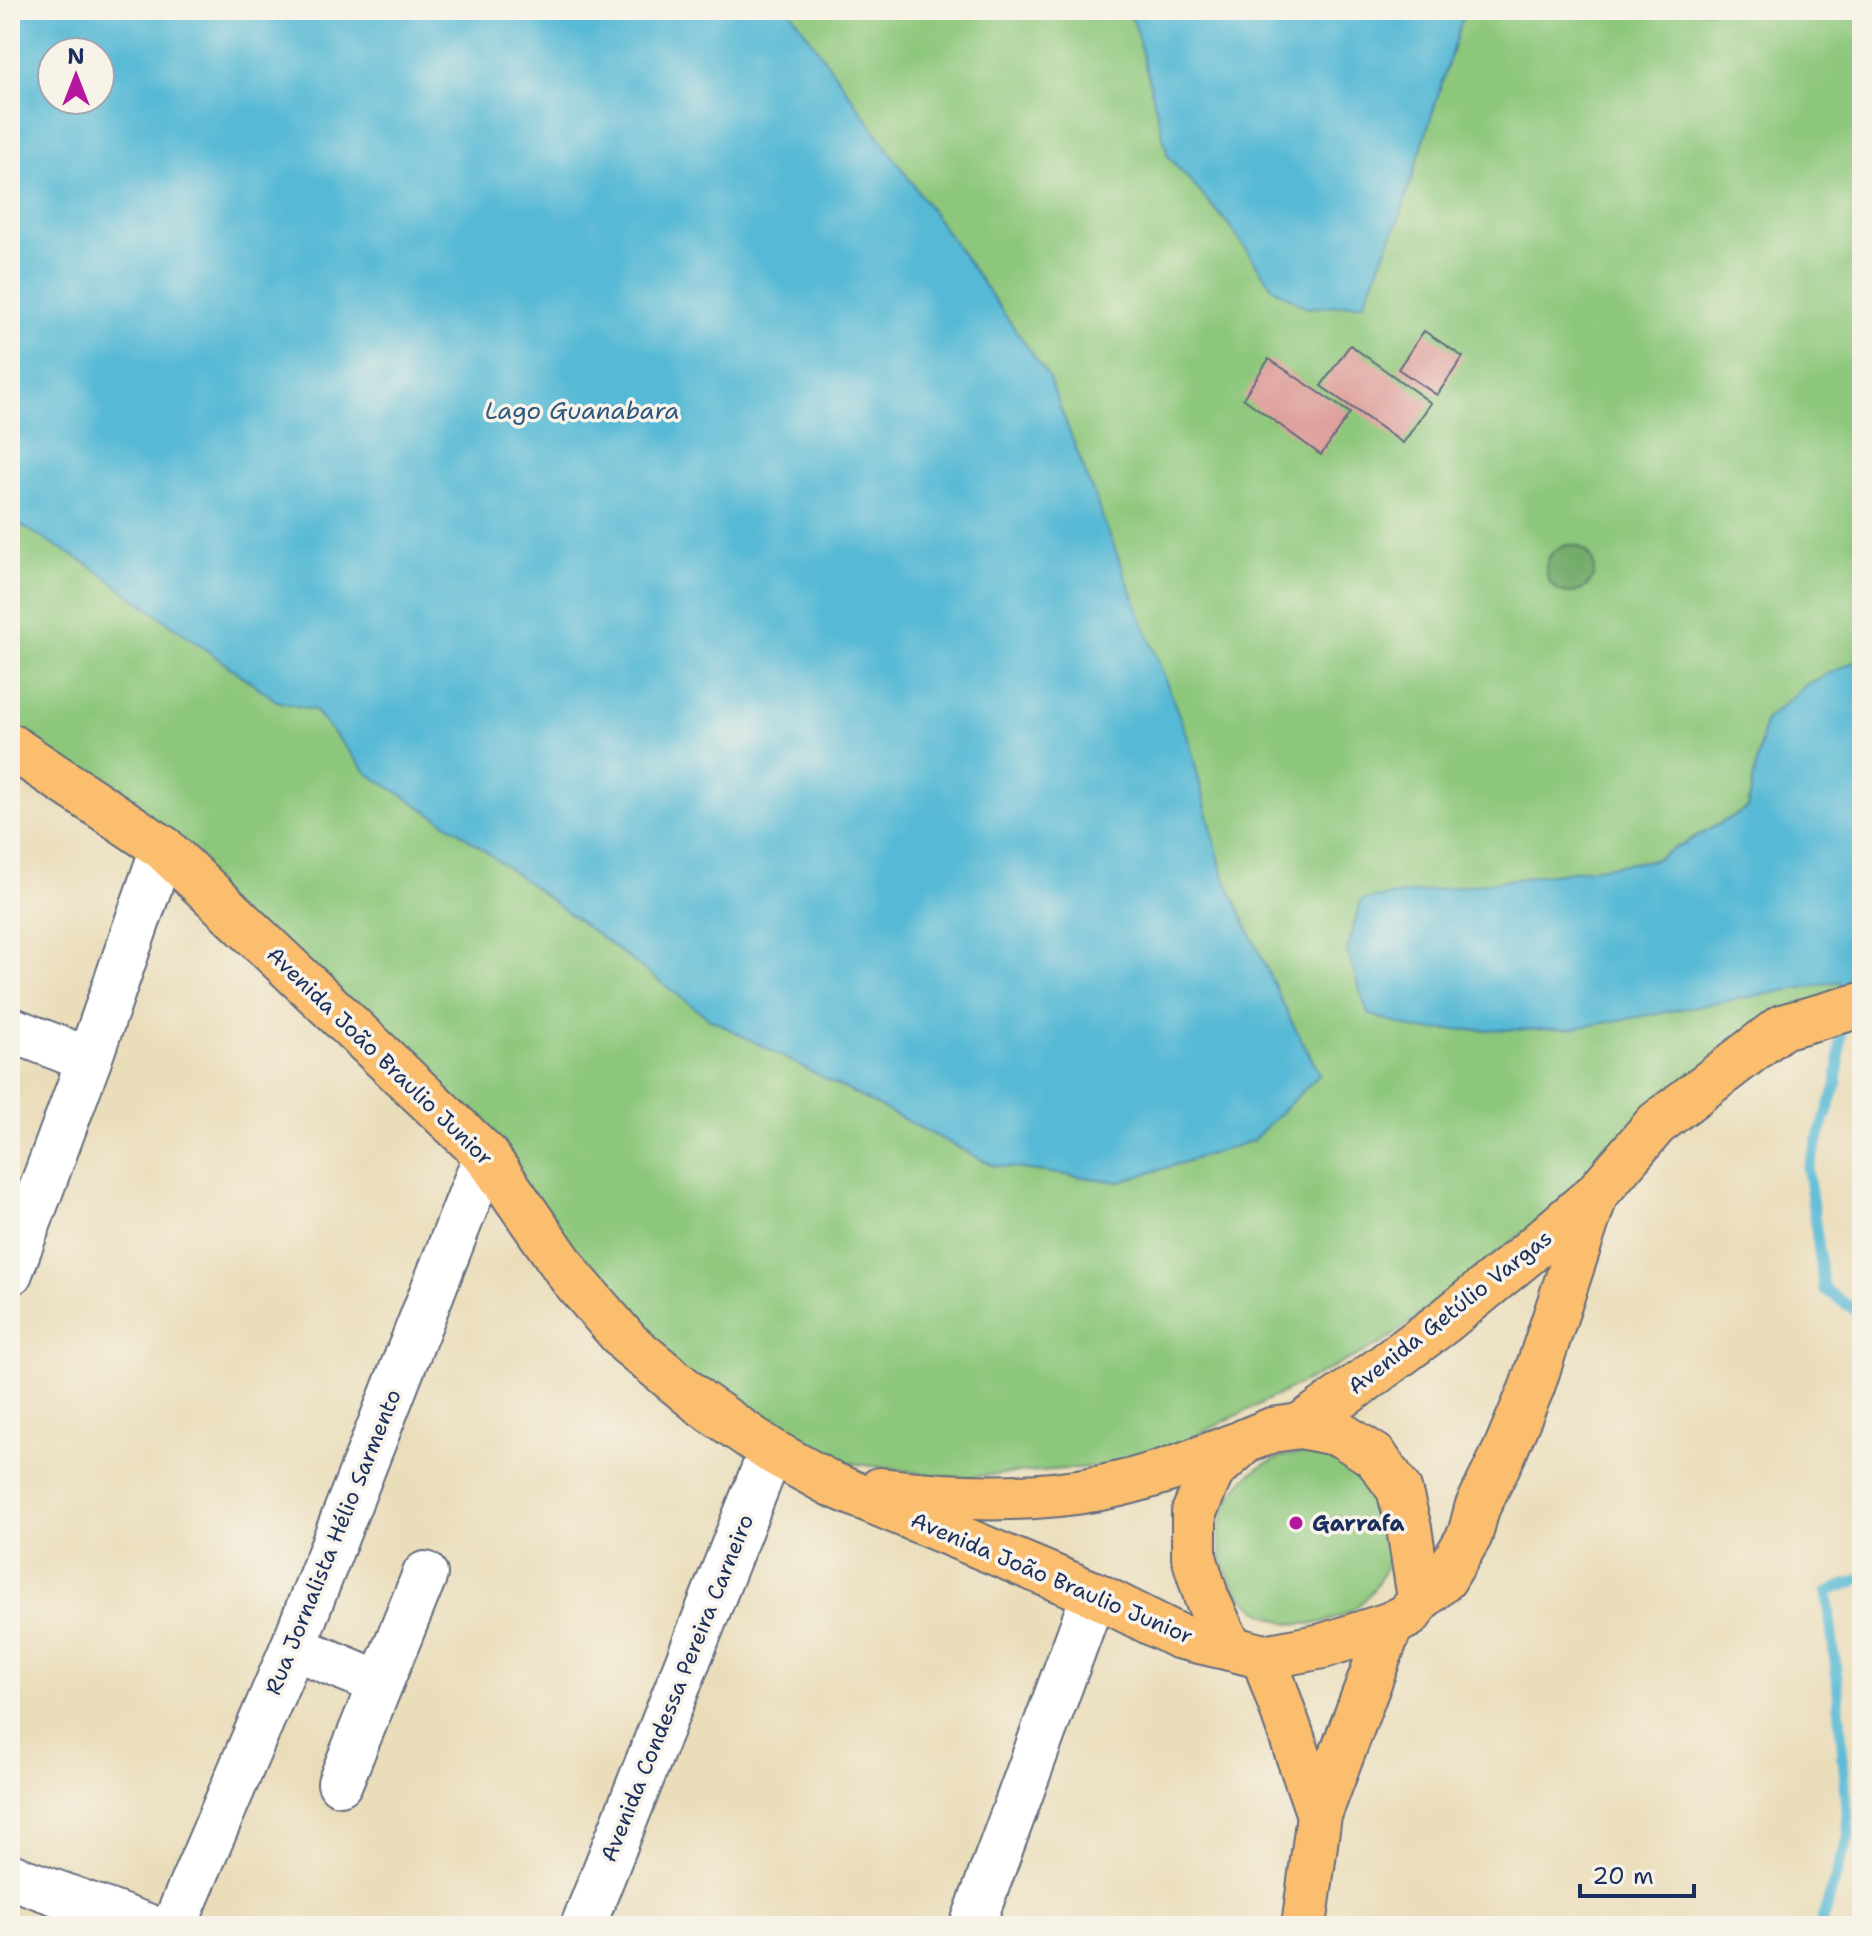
<svg xmlns="http://www.w3.org/2000/svg" width="1872" height="1936" viewBox="0 0 1872 1936" font-family="'Shantell Sans',sans-serif">
	<style>
		.green { fill: #8dc77b; stroke: #547b6c; stroke-width: 2; fill-rule: evenodd }
		.forest { fill: #72ac6b; stroke: #466e64; stroke-width: 2 }
		.water { fill: #57b9d5; stroke: #39749a; stroke-width: 2; fill-rule: evenodd }
		.lines { fill: none; stroke-linecap: round; stroke-linejoin: round }
		.stream { stroke: #57b9d5; stroke-width: 11 }
		.building { fill: #dfa19e }
		.minor-casing { stroke: #636c7e; stroke-width: 48 }
		.major-casing { stroke: #636c7e; stroke-width: 48 }
		.minor { stroke: #fff; stroke-width: 44 }
		.major { stroke: #fbbe6e; stroke-width: 44 }
		.poi-dot { fill: #b5179e; stroke: #f7f3e8; stroke-width: 3 }
		.labels { text-anchor: middle; dominant-baseline: central; stroke-width: 7; stroke-linejoin: round; paint-order: stroke }
		.street-label { font-size: 22px; fill: #1b2f5e; stroke: #f7f3e8 }
		.poi-label { font-size: 22px; font-weight: bold; fill: #1b2f5e; stroke: #f7f3e8; text-anchor: start }
		.water-label { font-size: 24px; font-style: italic; fill: #2d5882; stroke: #f7f3e8 }
	</style>
	<rect width="100%" height="100%" fill="#f7f3e8"/>
	<filter id="ink" filterUnits="userSpaceOnUse"><feTurbulence type="fractalNoise" baseFrequency=".0125" numOctaves="2"/><feDisplacementMap in="SourceGraphic" scale="16" xChannelSelector="R" yChannelSelector="G"/><feConvolveMatrix kernelMatrix="1 2 1 2 8 2 1 2 1" color-interpolation-filters="sRGB"/></filter>
	<filter id="wash" filterUnits="userSpaceOnUse"><feTurbulence type="fractalNoise" baseFrequency=".006" numOctaves="4" result="noise"/><feDisplacementMap in="SourceGraphic" scale="32" xChannelSelector="R" yChannelSelector="G"/><feGaussianBlur stdDeviation="1.8" result="paint"/><feColorMatrix in="noise" values="0 0 0 0 0 0 0 0 0 0 0 0 0 0 0 0 0 1.4 0 .05"/><feComposite in="paint" operator="in"/></filter>
	<g filter="url(#wash)">
		<rect width="100%" height="100%" fill="#eaddba"/>
		<g class="green">
			<path d="M10 10H1862V1005L1782 1027 1386 1341 1141 1463 954 1478 771 1451 701 1403 486 1155 10 746ZM52 52H100V100H52Z"/>
			<circle cx="1305" cy="1539" r="85"/>
		</g>
		<circle class="forest" cx="1570" cy="569" r="24"/>
		<g class="water">
			<path d="M10 10H790L1048 376 1189 741 1223 874 1288 1015 1320 1074 1252 1141 1120 1182 992 1165 710 1019 457 830 367 773 314 710 277 701 89 565 10 519ZM52 52H100V100H52Z"/>
			<polygon points="1125,10 1465,10 1399,219 1364,303 1307,308 1273,288 1229,225 1168,156 1134,22"/>
			<polygon points="1862,658 1862,957 1846,980 1569,1029 1419,1030 1368,1014 1347,951 1361,900 1654,860 1748,808 1765,720 1807,684"/>
		</g>
		<g class="lines">
			<g class="stream">
				<polyline points="1844,1000 1846,980"/>
				<polyline points="1842,1022 1837,1083 1808,1170 1824,1289 1862,1315"/>
				<polyline points="1820,1926 1849,1835 1837,1679 1827,1592 1862,1578"/>
			</g>
		</g>
		<g id="blocks">
			<g class="building">
				<polygon points="1424,331 1463,357 1437,395 1398,369"/>
				<polygon points="1350,345 1431,403 1403,443 1321,386"/>
				<polygon points="1269,359 1350,413 1321,455 1243,398"/>
			</g>
		</g>
	</g>
	<g filter="url(#ink)">
		<use href="#blocks" fill-opacity="0" stroke="#636c7e" stroke-width="2"/>
		<g class="lines">
			<defs>
				<g id="minor">
					<polyline points="10,1029 89,1060"/>
					<polyline points="10,1273 89,1060 163,848"/>
					<polyline points="293,1647 380,1683"/>
					<polyline points="340,1783 425,1574"/>
					<polyline points="10,1876 147,1926"/>
					<polyline points="174,1926 293,1647 486,1155"/>
					<polyline points="583,1926 771,1451"/>
					<polyline points="972,1926 1094,1594"/>
				</g>
				<g id="major">
					<polyline points="10,746 163,848 486,1155 571,1277 628,1343 701,1403 771,1451 831,1484 1094,1594 1178,1636 1230,1648"/>
					<polygon points="1300,1426 1340,1434 1375,1456 1399,1489 1409,1528 1420,1599 1409,1615 1391,1624 1323,1646 1264,1657 1230,1648 1207,1599 1194,1557 1194,1512 1212,1471 1245,1441 1272,1430"/>
					<polyline points="1300,1426 1371,1376 1445,1321 1526,1255 1596,1194 1656,1124 1782,1027 1862,1005"/>
					<path d="M880 1490C953 1499 1028 1502 1101 1488 1148 1479 1192 1462 1236 1445"/>
					<polyline points="1420,1599 1444,1579 1470,1535 1477,1508 1504,1453 1532,1387 1595,1196"/>
					<polyline points="1264,1657 1319,1815"/>
					<polyline points="1304,1926 1319,1815 1391,1624"/>
				</g>
			</defs>
			<use href="#minor" class="minor-casing"/>
			<use href="#major" class="major-casing"/>
			<use href="#minor" class="minor"/>
			<use href="#major" class="major"/>
		</g>
	</g>
	<circle class="poi-dot" cx="1296" cy="1523" r="8"/>
	<g class="labels">
		<g class="street-label">
			<text transform="translate(380 1056) rotate(44)">Avenida João Braulio Junior</text>
			<text transform="translate(1450 1312) rotate(-38)">Avenida Getúlio Vargas</text>
			<text transform="translate(333 1542) rotate(-68)">Rua Jornalista Hélio Sarmento</text>
			<text transform="translate(1052 1578) rotate(23)">Avenida João Braulio Junior</text>
			<text transform="translate(677 1688) rotate(-68)">Avenida Condessa Pereira Carneiro</text>
		</g>
		<g class="poi-label">
			<text x="1312" y="1523">Garrafa</text>
		</g>
		<g class="water-label">
			<text x="582" y="411">Lago Guanabara</text>
		</g>
	</g>
	<rect width="1872" height="1936" fill="none" stroke="#f7f3e8" stroke-width="40"/>
	<g transform="translate(76 76)"><circle r="38" fill="#f7f3e8" stroke="#9fa5b1" stroke-width="2"/>
	<path d="M0-6L14 30L0 20L-14 30Z" fill="#b5179e"/>
	<text y="-12" font-size="22" font-weight="bold" text-anchor="middle" fill="#1b2f5e">N</text>
	</g>
	<path d="M1580 1884v12h114v-12" fill="none" stroke="#1b2f5e" stroke-width="4"/>
	<text x="1592" y="1884" font-size="24" fill="#1b2f5e" stroke="#f7f3e8" stroke-width="6" paint-order="stroke">20 m</text>
</svg>
